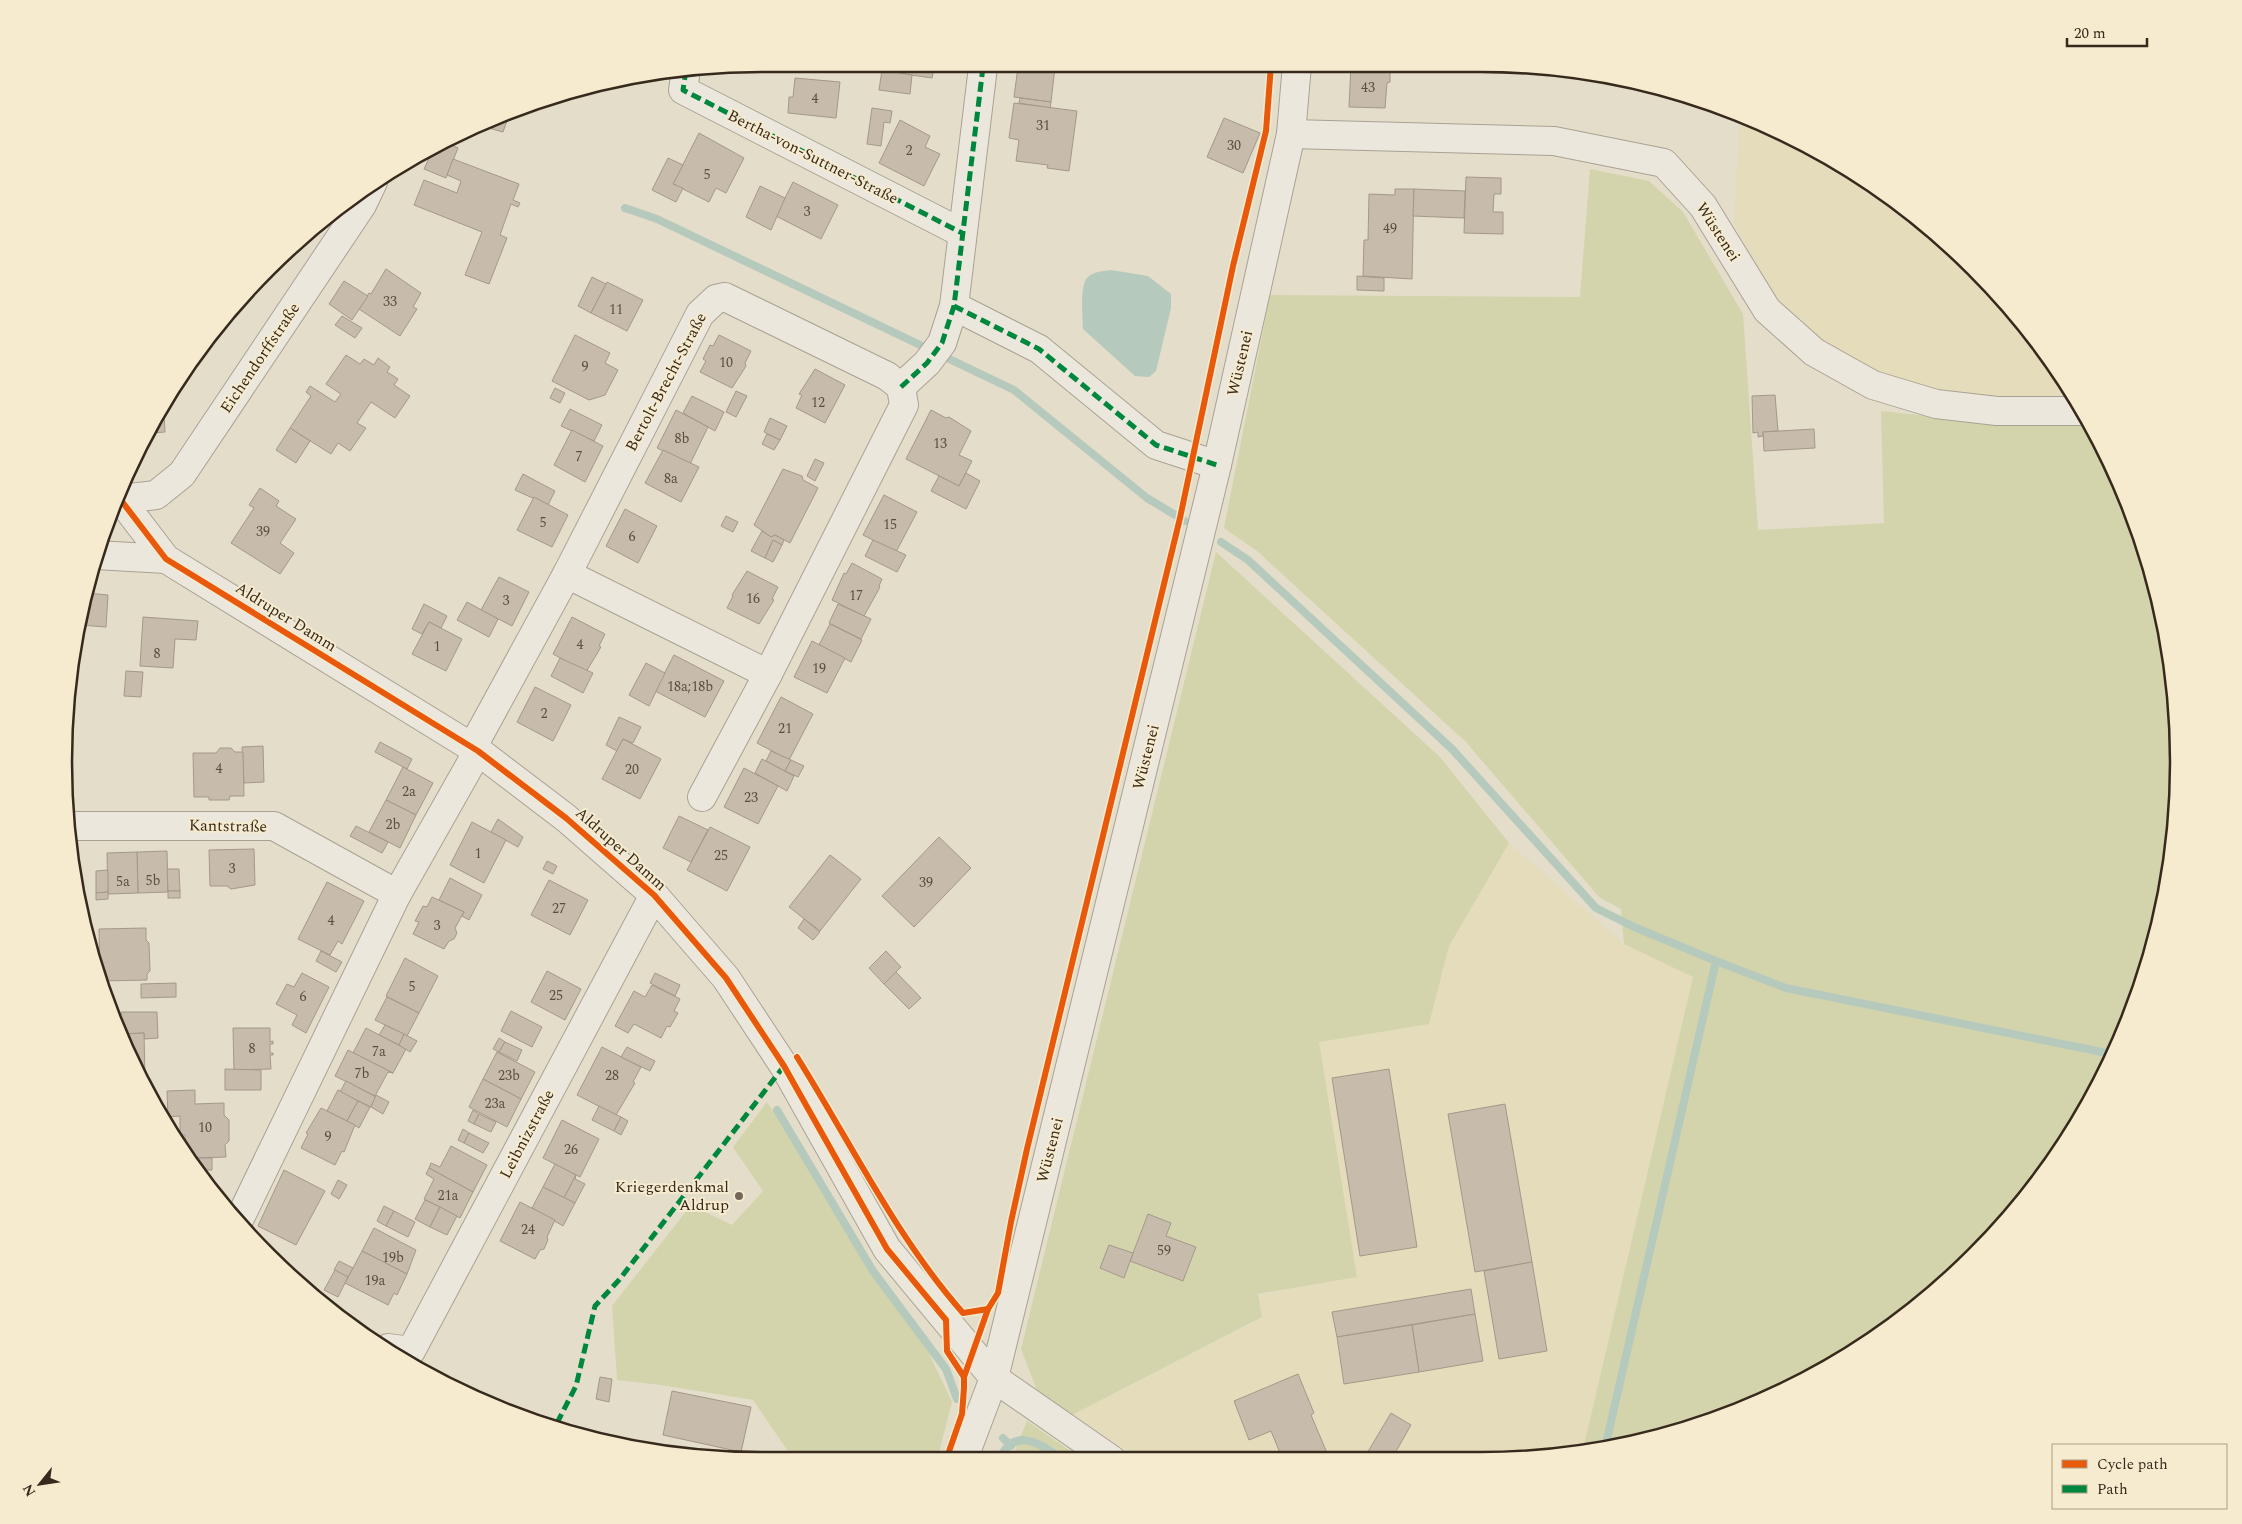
<svg xmlns="http://www.w3.org/2000/svg" width="2242" height="1524" viewBox="0 0 2242 1524" font-family="Spectral,serif">
	<style>
		.farmland { fill: #e4dcba }
		.green { fill: #d3d4ac }
		.water { fill: #b6c9bd }
		.lines { fill: none; stroke-linecap: round; stroke-linejoin: round }
		.stream { stroke: #b6c9bd; stroke-width: 8 }
		.building { fill: #c7bbab; stroke: #a4988a }
		.minor-casing { stroke: #a9a294; stroke-width: 30 }
		.minor { stroke: #ece7dc; stroke-width: 28 }
		.quiet { stroke: #00873e; stroke-width: 5; stroke-dasharray: 10 5; stroke-linecap: butt }
		.cycleway-casing { stroke: #f6ebcf; stroke-width: 9 }
		.cycleway { stroke: #e8590c; stroke-width: 6 }
		.poi-dot { fill: #746959; stroke: #f6ebcf; stroke-width: 2 }
		.labels { text-anchor: middle; dominant-baseline: central; stroke-width: 4; stroke-linejoin: round; paint-order: stroke }
		.number-label { font-size: 14px; fill: #5b4e40 }
		.street-label { font-size: 16px; fill: #372a1c; stroke: #f6ebcf }
		.poi-label { font-size: 16px; fill: #372a1c; stroke: #f6ebcf; text-anchor: end }
		.rim { fill: none; stroke: #372a1c; stroke-width: 2.5 }
	</style>
	<rect width="100%" height="100%" fill="#e4ddca"/>
	<g class="farmland">
		<polygon points="1740,119 1789,136 1905,208 1974,268 2060,374 2073,397 1997,398 1934,389 1877,371 1821,342 1777,300 1734,225"/>
		<polygon points="1509,843 1624,944 1693,977 1583,1450 1480,1460 1144,1460 1072,1415 1262,1318 1258,1295 1357,1277 1319,1041 1429,1024 1449,946"/>
	</g>
	<g class="green">
		<polygon points="1590,169 1649,181 1683,212 1743,314 1758,530 1884,523 1881,411 1984,422 2086,422 2125,495 2165,625 2178,762 2165,898 2125,1029 2061,1150 1974,1256 1868,1342 1747,1407 1617,1447 1583,1450 1693,977 1624,944 1621,909 1599,897 1466,742 1257,551 1224,528 1270,295 1580,297"/>
		<polygon points="1216,552 1440,757 1509,843 1449,946 1429,1024 1319,1042 1357,1277 1258,1294 1262,1317 1072,1415 1038,1393 1021,1349"/>
		<polygon points="767,1102 926,1347 952,1402 937,1460 794,1460 753,1400 661,1385 617,1380 612,1306 691,1205 732,1225 763,1191 733,1147"/>
		<polygon points="1027,1421 1066,1448 1089,1460 1011,1460"/>
	</g>
	<path class="water" d="M1111 270 1148 276 1171 294V308L1156 371 1149 377 1135 376 1083 329C1083 317 1079 285 1088 277 1093 272 1103 271 1111 270Z"/>
	<g class="lines">
		<g class="stream">
			<polyline points="625,208 657,219 1014,390 1147,498 1185,521"/>
			<polyline points="1221,542 1248,560 1452,749 1596,908 1634,927 1716,961"/>
			<polyline points="777,1110 873,1271 946,1369 957,1399"/>
			<polyline points="1003,1438 1011,1446"/>
			<polyline points="1605,1448 1716,961 1786,988 2112,1054"/>
			<path d="M999 1460C1015 1424 1042 1445 1063 1460"/>
		</g>
	</g>
	<g class="building">
		<polygon points="1390,64 1390,82 1387,83 1385,108 1349,107 1351,65"/>
		<polygon points="1018,67 1055,67 1051,102 1014,97"/>
		<polygon points="891,68 934,68 932,78 890,72"/>
		<polygon points="715,69 755,69 755,72"/>
		<polygon points="882,70 912,75 910,94 879,90"/>
		<polygon points="795,78 840,82 836,118 788,113 789,97 793,97"/>
		<polygon points="1020,98 1051,102 1050,108 1019,103"/>
		<polygon points="1014,103 1077,111 1069,171 1047,168 1048,165 1016,161 1019,140 1009,138"/>
		<polygon points="872,108 892,111 890,123 884,122 881,146 867,144"/>
		<polygon points="509,115 503,132 485,127"/>
		<polygon points="1224,118 1260,133 1243,173 1207,157"/>
		<polygon points="900,120 930,136 925,147 940,154 924,186 879,163"/>
		<polygon points="699,133 744,158 726,193 716,188 709,202 673,184"/>
		<polygon points="450,144 458,148 446,178 424,169 431,154"/>
		<polygon points="668,158 683,165 673,184 683,188 676,202 652,190"/>
		<polygon points="453,159 519,184 513,200 520,203 518,207 511,204 500,235 507,238 489,284 465,275 482,232 414,205 424,180 457,193 461,181 447,175"/>
		<polygon points="1466,177 1501,178 1501,194 1494,194 1493,212 1503,212 1503,234 1464,233"/>
		<polygon points="793,182 838,205 821,239 776,216"/>
		<polygon points="760,186 785,198 771,230 746,217"/>
		<polygon points="1395,189 1414,189 1412,279 1363,276 1364,240 1368,240 1369,194 1395,195"/>
		<polygon points="1414,189 1465,191 1464,218 1413,216"/>
		<polygon points="386,269 421,293 413,307 417,309 400,336 359,309 369,293 371,294"/>
		<polygon points="1357,276 1384,278 1384,291 1357,290"/>
		<polygon points="592,277 606,284 591,313 578,306"/>
		<polygon points="344,281 368,296 352,320 329,304"/>
		<polygon points="607,282 643,300 627,331 591,313"/>
		<polygon points="342,316 362,328 355,338 335,325"/>
		<polygon points="575,335 610,353 605,363 618,370 605,395 589,400 552,381"/>
		<polygon points="719,335 751,351 745,363 746,366 732,388 700,372 706,361 703,359 710,345 713,346"/>
		<polygon points="346,355 360,364 364,359 374,365 378,358 390,367 387,372 398,379 394,385 410,396 395,418 371,402 357,423 366,428 350,451 338,443 331,454 290,428 311,396 306,392 310,386 335,402 341,394 326,384"/>
		<polygon points="815,369 845,385 825,423 796,408 802,395 799,394"/>
		<polygon points="555,388 565,393 560,403 550,398"/>
		<polygon points="736,391 747,396 736,417 726,412"/>
		<polygon points="1775,395 1778,431 1763,432 1763,436 1758,437 1758,432 1753,433 1752,396"/>
		<polygon points="692,396 724,412 715,431 683,413"/>
		<polygon points="570,409 602,425 594,441 561,426"/>
		<polygon points="676,410 708,427 690,464 657,448"/>
		<polygon points="931,410 946,418 949,417 971,431 959,455 972,461 959,486 906,459"/>
		<polygon points="164,413 165,432 153,433"/>
		<polygon points="770,418 787,426 780,440 764,432"/>
		<polygon points="290,428 310,441 296,463 276,450"/>
		<polygon points="1814,429 1815,448 1764,451 1763,432"/>
		<polygon points="572,430 603,446 585,482 554,465"/>
		<polygon points="767,434 780,440 774,450 762,444"/>
		<polygon points="663,450 699,467 681,502 645,483"/>
		<polygon points="815,459 824,463 815,481 807,476"/>
		<polygon points="783,469 802,476 803,480 818,488 790,543 775,535 771,537 754,525"/>
		<polygon points="966,473 980,481 966,509 931,491 939,476 959,486"/>
		<polygon points="523,474 555,491 548,505 515,490"/>
		<polygon points="260,488 279,501 276,506 296,519 280,543 294,553 280,574 231,543 254,508 249,505"/>
		<polygon points="884,495 917,512 896,552 863,535"/>
		<polygon points="534,497 568,515 552,547 517,530"/>
		<polygon points="625,509 657,526 638,563 606,546"/>
		<polygon points="726,516 738,522 733,532 721,526"/>
		<polygon points="762,531 771,537 775,535 784,540 782,545 773,540 765,558 751,551"/>
		<polygon points="773,540 782,545 773,562 765,558"/>
		<polygon points="873,540 906,555 897,572 865,556"/>
		<polygon points="852,563 882,579 879,586 880,587 864,616 832,600 844,573 846,574"/>
		<polygon points="747,571 778,587 772,599 774,600 759,624 727,608 733,596 732,595"/>
		<polygon points="499,577 529,592 512,626 481,610"/>
		<polygon points="86,593 108,595 106,627 80,625"/>
		<polygon points="467,602 498,619 489,637 457,620"/>
		<polygon points="424,604 447,616 441,628 429,622 422,634 412,629"/>
		<polygon points="838,604 871,619 861,639 829,623"/>
		<polygon points="143,617 198,621 196,640 175,639 173,668 140,666"/>
		<polygon points="572,617 605,634 599,646 601,647 586,672 553,654"/>
		<polygon points="429,622 462,639 446,671 412,654"/>
		<polygon points="830,624 862,640 851,662 819,645"/>
		<polygon points="812,641 845,658 827,693 794,677"/>
		<polygon points="674,655 724,681 705,717 655,691"/>
		<polygon points="560,658 593,673 583,693 551,676"/>
		<polygon points="646,663 665,673 649,706 629,695"/>
		<polygon points="126,671 143,672 141,697 124,696"/>
		<polygon points="535,687 571,705 553,741 517,722"/>
		<polygon points="781,697 813,714 789,760 757,743"/>
		<polygon points="619,717 641,727 633,743 623,739 617,751 606,745"/>
		<polygon points="623,739 661,759 640,799 602,779"/>
		<polygon points="380,742 412,759 407,769 375,752"/>
		<polygon points="263,746 264,782 244,783 242,747"/>
		<polygon points="220,748 231,748 235,752 243,752 244,796 230,796 229,800 209,800 209,797 194,797 193,753 216,753"/>
		<polygon points="771,751 791,760 785,771 766,761"/>
		<polygon points="762,759 794,776 787,791 755,773"/>
		<polygon points="791,760 804,766 798,777 785,771"/>
		<polygon points="403,767 433,783 416,815 386,800"/>
		<polygon points="744,768 778,786 758,824 724,807"/>
		<polygon points="386,800 416,815 400,848 369,832"/>
		<polygon points="679,816 708,830 691,862 663,848"/>
		<polygon points="498,819 523,837 518,847 491,832"/>
		<polygon points="472,822 506,840 484,883 450,865"/>
		<polygon points="356,826 388,842 382,853 350,836"/>
		<polygon points="710,827 750,847 727,891 687,870"/>
		<polygon points="939,837 971,868 914,927 882,896"/>
		<polygon points="254,849 255,885 231,889 227,886 210,886 209,850"/>
		<polygon points="167,851 168,892 138,893 137,852"/>
		<polygon points="137,852 138,893 108,894 107,853"/>
		<polygon points="830,855 861,879 820,931 789,907"/>
		<polygon points="547,861 557,866 553,874 543,869"/>
		<polygon points="167,869 179,869 180,891 168,891"/>
		<polygon points="108,870 108,892 96,893 96,871"/>
		<polygon points="450,878 482,895 469,920 462,916 464,912 439,900"/>
		<polygon points="549,880 588,900 570,935 531,915"/>
		<polygon points="327,882 364,901 342,944 338,941 330,955 298,939"/>
		<rect x="168" y="891" width="12" height="7"/>
		<polygon points="108,892 108,899 96,900 96,893"/>
		<polygon points="432,897 464,912 455,928 457,933 454,939 449,941 444,949 413,934 419,922 415,921 423,906 427,907"/>
		<polygon points="804,919 820,932 813,940 798,928"/>
		<polygon points="146,928 146,940 149,943 150,971 147,974 147,980 100,981 99,929"/>
		<polygon points="321,951 342,962 336,972 316,961"/>
		<polygon points="886,951 901,967 884,984 869,968"/>
		<polygon points="405,958 438,976 419,1013 386,996"/>
		<polygon points="547,971 581,989 565,1020 531,1002"/>
		<polygon points="896,972 921,998 909,1009 884,984"/>
		<polygon points="302,973 329,987 306,1033 292,1025 297,1015 276,1004 287,984 294,987"/>
		<polygon points="655,973 680,985 675,996 650,983"/>
		<polygon points="176,983 176,997 141,998 141,984"/>
		<polygon points="652,985 680,999 674,1011 678,1013 670,1027 667,1026 661,1038 634,1024 628,1033 615,1026 634,991 645,997"/>
		<polygon points="387,997 419,1013 407,1036 375,1020"/>
		<polygon points="511,1011 542,1027 532,1047 501,1031"/>
		<polygon points="121,1012 157,1012 158,1038 144,1039 144,1033 122,1034"/>
		<polygon points="385,1025 404,1034 399,1045 379,1035"/>
		<polygon points="233,1028 270,1028 270,1042 273,1041 273,1044 270,1044 270,1053 273,1053 273,1055 270,1055 271,1069 234,1070"/>
		<polygon points="366,1028 406,1049 393,1073 353,1053"/>
		<polygon points="144,1033 145,1079 143,1079 122,1034"/>
		<polygon points="404,1034 417,1041 410,1052 399,1045"/>
		<polygon points="499,1038 505,1042 499,1052 493,1049"/>
		<polygon points="505,1042 522,1050 517,1061 499,1052"/>
		<polygon points="602,1047 641,1067 633,1082 635,1083 616,1115 577,1095"/>
		<polygon points="627,1047 655,1061 650,1071 621,1057"/>
		<polygon points="348,1050 393,1073 388,1072 375,1096 335,1076"/>
		<polygon points="497,1052 535,1072 521,1099 483,1079"/>
		<polygon points="225,1069 261,1070 261,1090 225,1090"/>
		<polygon points="1389,1069 1417,1247 1360,1256 1332,1078"/>
		<polygon points="483,1079 521,1099 507,1127 469,1107"/>
		<polygon points="346,1081 376,1097 371,1107 340,1092"/>
		<polygon points="195,1090 195,1104 224,1103 224,1115 229,1120 229,1141 225,1145 226,1157 194,1158 185,1147 185,1135 180,1135 180,1116 168,1117 167,1091"/>
		<polygon points="338,1090 358,1101 347,1121 327,1111"/>
		<polygon points="376,1095 389,1102 383,1114 371,1107"/>
		<polygon points="358,1101 370,1107 359,1128 347,1121"/>
		<polygon points="1505,1104 1532,1262 1475,1272 1448,1114"/>
		<polygon points="599,1106 621,1117 614,1131 592,1120"/>
		<polygon points="321,1108 355,1125 344,1152 342,1151 335,1165 301,1148 308,1134 306,1133"/>
		<polygon points="473,1110 479,1114 474,1124 468,1121"/>
		<polygon points="479,1114 496,1122 491,1132 474,1124"/>
		<polygon points="621,1117 628,1121 621,1135 614,1131"/>
		<polygon points="562,1120 599,1139 580,1177 543,1158"/>
		<polygon points="463,1129 469,1133 464,1143 458,1140"/>
		<polygon points="469,1133 489,1143 483,1153 464,1143"/>
		<polygon points="451,1146 487,1165 473,1192 429,1168 431,1163 440,1167"/>
		<polygon points="194,1158 212,1158 212,1170 203,1170"/>
		<polygon points="555,1164 576,1175 564,1198 543,1187"/>
		<polygon points="429,1168 473,1192 460,1218 424,1199 434,1179 426,1174"/>
		<polygon points="284,1170 325,1191 296,1245 258,1226"/>
		<polygon points="576,1175 575,1179 585,1184 575,1203 564,1198"/>
		<polygon points="338,1180 347,1185 339,1199 331,1194"/>
		<polygon points="543,1187 575,1203 563,1226 532,1208"/>
		<polygon points="425,1200 440,1207 430,1227 415,1219"/>
		<polygon points="520,1202 555,1220 547,1237 548,1240 544,1249 540,1250 535,1259 500,1241"/>
		<polygon points="384,1206 394,1211 386,1226 377,1221"/>
		<polygon points="440,1207 457,1216 447,1235 430,1227"/>
		<polygon points="394,1211 415,1222 408,1237 386,1226"/>
		<polygon points="1148,1214 1171,1223 1166,1236 1196,1247 1183,1281 1130,1261"/>
		<polygon points="374,1228 416,1250 407,1274 362,1251"/>
		<polygon points="1109,1245 1133,1253 1124,1278 1100,1268"/>
		<polygon points="362,1251 407,1274 397,1295 394,1293 388,1305 345,1283"/>
		<polygon points="339,1261 353,1268 348,1277 334,1270"/>
		<polygon points="1532,1262 1547,1351 1499,1359 1484,1271"/>
		<polygon points="335,1270 348,1277 338,1297 324,1290"/>
		<polygon points="1471,1289 1475,1314 1337,1337 1332,1312"/>
		<polygon points="1475,1314 1483,1361 1419,1372 1412,1325"/>
		<polygon points="1412,1325 1419,1372 1344,1384 1337,1337"/>
		<polygon points="1298,1374 1314,1413 1311,1415 1330,1460 1283,1460 1271,1431 1249,1440 1234,1401"/>
		<polygon points="600,1377 612,1379 609,1402 596,1399"/>
		<polygon points="672,1391 751,1407 741,1452 663,1435"/>
		<polygon points="1391,1413 1411,1425 1391,1460 1363,1460"/>
	</g>
	<g class="lines">
		<defs>
			<g id="minor">
				<polyline points="686,70 683,90 962,233"/>
				<polyline points="1291,134 1554,141 1664,163 1703,206 1767,310 1814,352 1873,385 1936,404 1997,411 2080,411"/>
				<polyline points="954,306 1039,349 1156,445 1217,465"/>
				<polyline points="901,387 927,363 942,343 954,306 983,67"/>
				<polyline points="117,495 166,559 478,751 566,818 654,895 726,978 784,1066 887,1249 994,1378 1112,1460"/>
				<polyline points="120,499 156,495 182,474 362,205 373,182"/>
				<polyline points="96,555 166,559"/>
				<polyline points="567,574 768,674"/>
				<polyline points="472,748 567,574 700,314 716,299 725,297 887,376 901,387 904,405 768,674 702,797"/>
				<polyline points="72,826 274,826 397,894"/>
				<polyline points="240,1218 397,894 478,751"/>
				<polyline points="388,1348 411,1351 654,895"/>
				<polyline points="963,1460 994,1378 1217,465 1291,134 1297,65"/>
			</g>
		</defs>
		<use href="#minor" class="minor-casing"/>
		<use href="#minor" class="minor"/>
		<g class="quiet">
			<polyline points="686,70 683,90 962,233"/>
			<polyline points="954,306 1039,349 1156,445 1217,465"/>
			<polyline points="901,387 927,363 942,343 954,306 983,67"/>
			<polyline points="557,1423 576,1386 595,1306 619,1280 784,1066"/>
		</g>
		<defs>
			<g id="cycleway">
				<polyline points="117,495 166,559 478,751 566,818 654,895 726,978 784,1066 887,1249 946,1320 947,1351 964,1377 964,1388 962,1414 946,1460"/>
				<path d="M797 1057C851 1143 896 1237 963 1313L988 1309"/>
				<polyline points="964,1377 988,1309 998,1293 1011,1222 1027,1149 1180,518 1233,266 1266,131 1271,65"/>
			</g>
		</defs>
		<use href="#cycleway" class="cycleway-casing"/>
		<use href="#cycleway" class="cycleway"/>
	</g>
	<circle class="poi-dot" cx="739" cy="1196" r="5"/>
	<g class="labels">
		<g class="number-label">
			<text x="1368" y="87">43</text>
			<text x="815" y="98">4</text>
			<text x="1043" y="125">31</text>
			<text x="1234" y="145">30</text>
			<text x="909" y="150">2</text>
			<text x="707" y="174">5</text>
			<text x="807" y="211">3</text>
			<text x="1390" y="228">49</text>
			<text x="390" y="301">33</text>
			<text x="616" y="309">11</text>
			<text x="726" y="362">10</text>
			<text x="585" y="366">9</text>
			<text x="818" y="402">12</text>
			<text x="682" y="438">8b</text>
			<text x="940" y="443">13</text>
			<text x="579" y="456">7</text>
			<text x="671" y="478">8a</text>
			<text x="543" y="522">5</text>
			<text x="890" y="524">15</text>
			<text x="263" y="531">39</text>
			<text x="632" y="536">6</text>
			<text x="856" y="595">17</text>
			<text x="753" y="598">16</text>
			<text x="506" y="600">3</text>
			<text x="580" y="644">4</text>
			<text x="437" y="646">1</text>
			<text x="157" y="653">8</text>
			<text x="819" y="668">19</text>
			<text x="690" y="686">18a;18b</text>
			<text x="544" y="713">2</text>
			<text x="785" y="728">21</text>
			<text x="219" y="768">4</text>
			<text x="632" y="769">20</text>
			<text x="409" y="791">2a</text>
			<text x="751" y="797">23</text>
			<text x="393" y="824">2b</text>
			<text x="478" y="853">1</text>
			<text x="721" y="855">25</text>
			<text x="232" y="868">3</text>
			<text x="153" y="880">5b</text>
			<text x="123" y="881">5a</text>
			<text x="926" y="882">39</text>
			<text x="559" y="908">27</text>
			<text x="331" y="920">4</text>
			<text x="437" y="925">3</text>
			<text x="412" y="986">5</text>
			<text x="556" y="995">25</text>
			<text x="303" y="996">6</text>
			<text x="252" y="1048">8</text>
			<text x="379" y="1051">7a</text>
			<text x="362" y="1073">7b</text>
			<text x="509" y="1075">23b</text>
			<text x="612" y="1075">28</text>
			<text x="495" y="1103">23a</text>
			<text x="205" y="1127">10</text>
			<text x="328" y="1136">9</text>
			<text x="571" y="1149">26</text>
			<text x="448" y="1195">21a</text>
			<text x="528" y="1229">24</text>
			<text x="1164" y="1250">59</text>
			<text x="393" y="1257">19b</text>
			<text x="375" y="1280">19a</text>
		</g>
		<g class="street-label">
			<text transform="translate(813 157) rotate(27)">Bertha-von-Suttner-Straße</text>
			<text transform="translate(1718 232) rotate(57)">Wüstenei</text>
			<text transform="translate(260 358) rotate(-56)">Eichendorffstraße</text>
			<text transform="translate(1240 363) rotate(-77)">Wüstenei</text>
			<text transform="translate(666 382) rotate(-62)">Bertolt-Brecht-Straße</text>
			<text transform="translate(286 617) rotate(32)">Aldruper Damm</text>
			<text transform="translate(1146 757) rotate(-76)">Wüstenei</text>
			<text transform="translate(228 826) rotate(1)">Kantstraße</text>
			<text transform="translate(621 849) rotate(42)">Aldruper Damm</text>
			<text transform="translate(527 1134) rotate(-62)">Leibnizstraße</text>
			<text transform="translate(1050 1150) rotate(-76)">Wüstenei</text>
		</g>
		<g class="poi-label">
			<text x="729" y="1187">Kriegerdenkmal<tspan x="729" dy="18">Aldrup</tspan></text>
		</g>
	</g>
	<path d="M0 0H2242V1524H0ZM762 72H1480A690 690 0 0 1 2170 762V762A690 690 0 0 1 1480 1452H762A690 690 0 0 1 72 762V762A690 690 0 0 1 762 72Z" fill="#f6ebcf" fill-rule="evenodd"/>
	<path class="rim" d="M762 72H1480A690 690 0 0 1 2170 762V762A690 690 0 0 1 1480 1452H762A690 690 0 0 1 72 762V762A690 690 0 0 1 762 72Z"/>
	<rect x="2052" y="1444" width="175" height="65" fill="#f6ebcf" stroke="#aa9e87"/>
	<rect x="2062" y="1460" width="25" height="8" fill="#e8590c" stroke="#aa9e87"/>
	<text x="2097" y="1469" font-size="15" fill="#372a1c">Cycle path</text>
	<rect x="2062" y="1485" width="25" height="8" fill="#00873e" stroke="#aa9e87"/>
	<text x="2097" y="1494" font-size="15" fill="#372a1c">Path</text>
	<g transform="translate(40 1484) rotate(240)" stroke="#f6ebcf" stroke-width="4" paint-order="stroke">
	<path d="M0-4L9 19L0 12L-9 19Z" fill="#372a1c"/>
	<text y="-8" font-size="14" font-weight="bold" text-anchor="middle" fill="#372a1c">N</text>
	</g>
	<path d="M2067 38v8h80v-8" fill="none" stroke="#372a1c" stroke-width="2.5"/>
	<text x="2074" y="38" font-size="15" fill="#372a1c" stroke="#f6ebcf" stroke-width="4" paint-order="stroke">20 m</text>
</svg>
